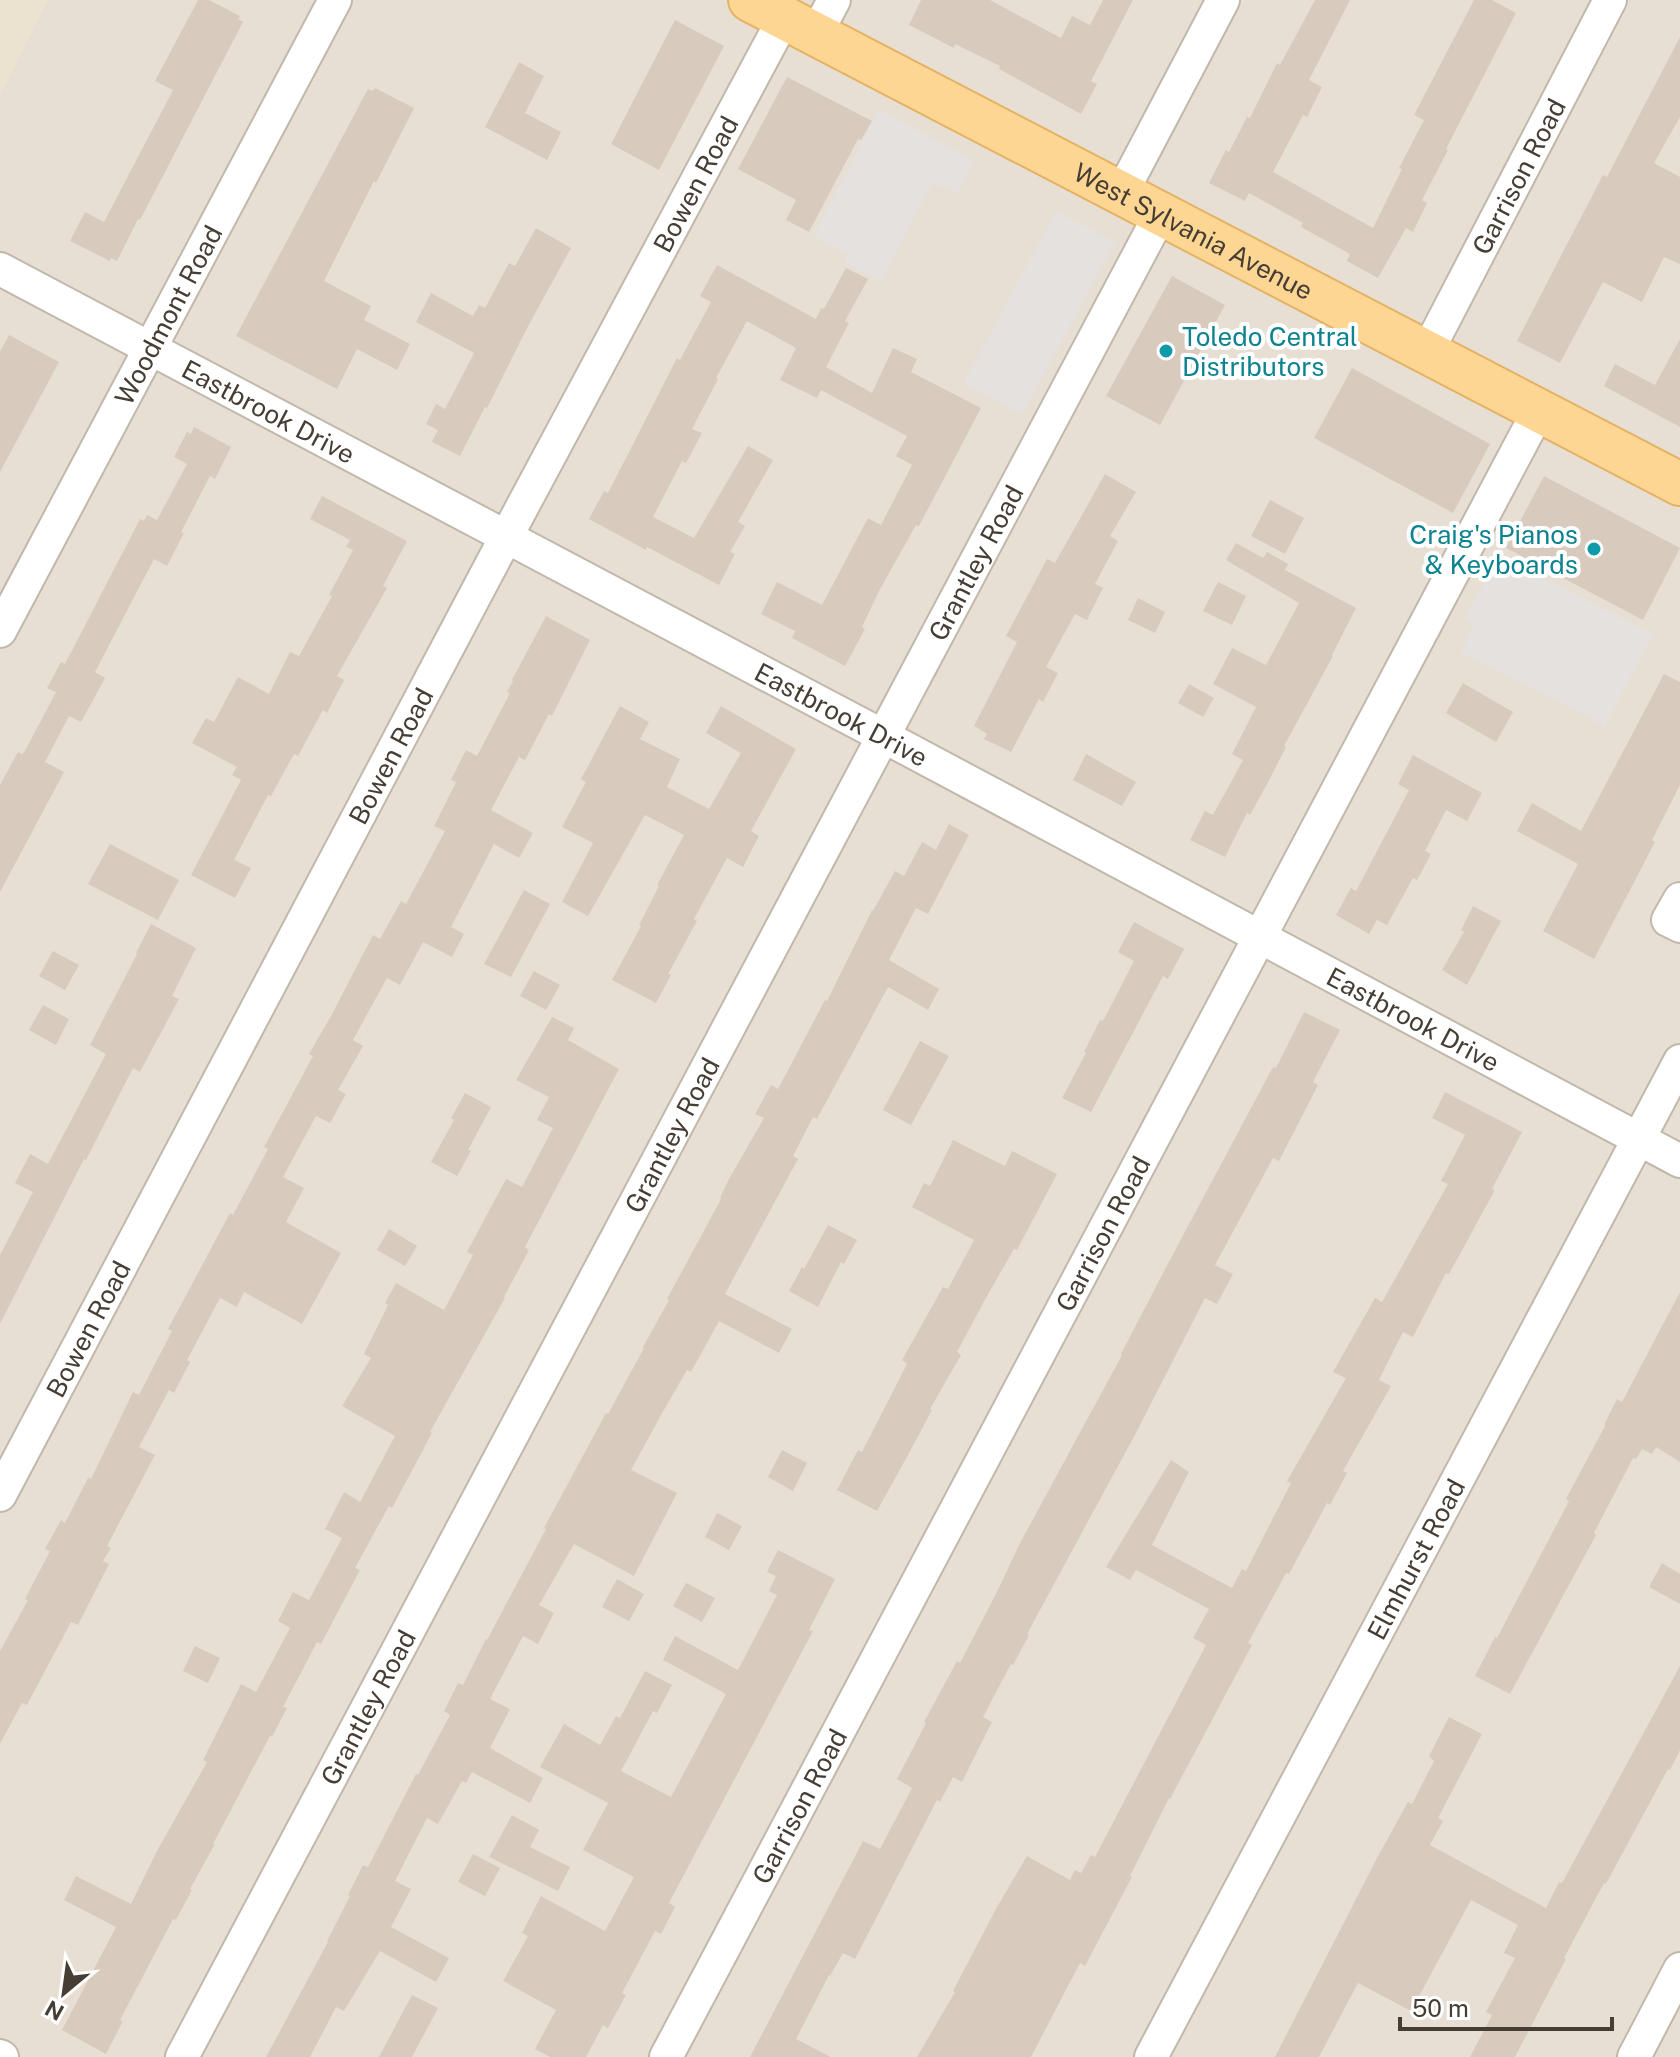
<svg xmlns="http://www.w3.org/2000/svg" width="1680" height="2057" viewBox="0 0 1680 2057" font-family="'Public Sans',sans-serif">
	<style>
		.residential { fill: #e7dfd4 }
		.education { fill: #ece2d0 }
		.parking { fill: #e4e1de }
		.building { fill: #d8cbbe }
		.lines { fill: none; stroke-linecap: round; stroke-linejoin: round }
		.minor-casing { stroke: #c1b8ab; stroke-width: 36 }
		.major-casing { stroke: #e4b263; stroke-width: 46 }
		.minor { stroke: #fff; stroke-width: 32 }
		.major { stroke: #fed693; stroke-width: 42 }
		.culture-dot { fill: #0f9aa8; stroke: #fff; stroke-width: 3 }
		.labels { text-anchor: middle; dominant-baseline: central; stroke-width: 8; stroke-linejoin: round; paint-order: stroke }
		.street-label { font-size: 26px; fill: #463e35; stroke: #fff }
		.culture-label { font-size: 26px; fill: #0d838f; stroke: #fff; text-anchor: start }
	</style>
	<rect width="100%" height="100%" fill="#f3eee6"/>
	<rect class="residential" x="0" y="0" width="1680" height="2057"/>
	<polygon class="education" points="0,0 48,0 0,98"/>
	<g class="parking">
		<polygon points="879,110 974,160 957,194 933,182 881,282 844,263 848,253 813,236"/>
		<polygon points="1056,211 1115,242 1022,415 964,383"/>
		<polygon points="1498,555 1653,634 1605,726 1461,652 1474,625 1465,619"/>
	</g>
	<g class="building">
		<polygon points="198,0 209,0 240,16 238,19 243,22 140,220 138,219 117,261 111,258 110,261 70,241 85,212 104,222 173,90 155,81"/>
		<polygon points="921,0 990,0 1061,38 1072,16 1090,25 1103,0 1133,0 1091,81 1097,84 1081,114 999,69 1000,66 955,44 954,48 909,25"/>
		<polygon points="1315,0 1350,0 1309,80 1322,87 1307,117 1303,115 1273,172 1373,228 1402,169 1399,168 1424,120 1414,115 1474,0 1492,0 1516,13 1446,149 1448,150 1422,200 1427,203 1413,232 1406,228 1378,278 1347,261 1350,254 1301,227 1303,223 1249,193 1245,201 1209,183 1226,150 1229,152 1247,117 1250,118 1277,63 1280,65"/>
		<polygon points="675,20 724,46 659,170 611,144"/>
		<polygon points="1680,37 1680,117 1654,163 1680,177 1680,264 1664,257 1642,302 1603,282 1560,363 1517,341 1579,221 1603,175 1607,177"/>
		<polygon points="519,62 544,76 525,113 561,132 547,160 485,127"/>
		<polygon points="787,77 872,121 861,140 858,139 809,232 786,220 796,200 738,169"/>
		<polygon points="375,88 414,108 376,183 374,181 324,281 371,306 364,320 410,344 397,370 357,349 337,389 236,336 368,89 373,91"/>
		<polygon points="536,228 571,248 526,330 487,408 485,407 460,456 432,442 438,430 426,424 436,404 445,409 474,353 416,322 431,293 473,316 479,305 485,308 509,263 515,266"/>
		<polygon points="717,265 816,319 821,308 824,309 846,268 868,279 845,321 849,323 826,367 872,393 893,348 917,359 911,372 981,408 919,526 916,525 879,591 862,627 865,629 845,666 792,638 795,631 761,614 777,582 822,605 868,518 881,525 912,465 896,456 907,436 821,390 817,398 780,380 796,348 747,321 716,378 718,379 692,429 702,433 686,463 682,461 653,517 694,538 748,446 773,460 738,522 745,526 730,552 735,554 719,585 647,547 646,550 589,519 604,491 608,493 677,358 680,360 711,302 700,296"/>
		<polygon points="1172,276 1225,305 1160,425 1106,396"/>
		<polygon points="9,335 59,362 0,472 0,352"/>
		<polygon points="1680,339 1680,427 1604,386 1615,364 1655,385"/>
		<polygon points="1352,368 1490,444 1453,513 1314,438"/>
		<polygon points="194,427 231,447 215,479 210,476 181,532 184,533 167,566 154,559 95,672 105,678 81,722 69,716 45,762 64,772 0,892 0,785 18,752 22,754 25,751 56,692 47,688 61,662 65,664 140,519 144,521 147,515 157,520 187,464 174,457 187,432 191,434"/>
		<polygon points="1105,474 1136,492 1110,536 1118,541 1095,584 1103,588 1087,620 1075,614 1046,667 1058,673 1043,702 1039,699 1011,752 984,739 987,734 974,726 1017,642 1006,636 1047,559 1055,563"/>
		<polygon points="1544,476 1680,548 1643,620 1506,548"/>
		<polygon points="322,496 407,541 383,586 387,588 337,676 344,680 327,713 323,710 298,756 294,754 271,796 268,795 234,860 251,868 235,898 191,875 241,780 232,775 237,767 192,743 206,718 214,722 238,677 269,694 290,652 299,656 332,596 329,595 353,550 346,547 350,540 310,519"/>
		<polygon points="1270,500 1304,518 1285,554 1251,536"/>
		<polygon points="1236,543 1263,558 1267,552 1288,564 1285,570 1356,608 1332,655 1333,656 1284,746 1286,747 1266,786 1250,815 1247,813 1225,857 1190,840 1205,811 1213,815 1243,760 1232,754 1256,707 1213,684 1232,648 1266,665 1299,603 1226,560"/>
		<polygon points="1218,582 1246,596 1232,625 1203,611"/>
		<polygon points="1138,598 1165,612 1155,633 1128,620"/>
		<polygon points="546,616 590,640 552,716 549,714 525,760 519,757 491,810 533,833 519,858 494,844 451,927 464,934 452,957 423,942 400,985 387,978 353,1040 363,1046 338,1090 346,1094 330,1123 316,1116 283,1177 304,1188 286,1222 341,1253 302,1324 244,1292 237,1307 220,1298 187,1360 190,1362 174,1393 169,1390 139,1447 155,1455 107,1546 111,1548 103,1561 109,1564 78,1625 71,1622 27,1705 22,1703 0,1744 0,1651 28,1600 25,1599 50,1551 45,1549 61,1520 65,1523 88,1478 91,1479 133,1392 139,1395 172,1331 168,1329 230,1213 233,1215 268,1149 264,1147 313,1056 309,1054 331,1016 373,935 380,939 401,901 406,904 445,831 434,826 456,782 451,780 466,750 477,756 510,693 507,692 513,681 512,680"/>
		<polygon points="1664,674 1680,682 1680,785 1652,840 1655,842 1594,959 1543,931 1578,864 1517,831 1532,803 1581,831"/>
		<polygon points="1463,683 1513,712 1496,742 1446,713"/>
		<polygon points="1189,684 1214,698 1203,717 1178,703"/>
		<polygon points="620,706 649,722 640,739 680,759 667,787 709,809 741,753 706,733 721,706 796,749 751,831 759,836 743,867 727,858 694,919 697,921 668,974 671,975 656,1003 612,980 641,926 639,925 659,886 657,885 684,835 645,815 588,916 562,902 593,843 562,827 586,782 581,779"/>
		<polygon points="1086,754 1136,782 1122,806 1073,780"/>
		<polygon points="1413,755 1482,793 1467,821 1446,810 1425,851 1431,854 1417,880 1413,878 1387,925 1377,920 1369,934 1336,915 1351,888 1356,891 1409,790 1398,784"/>
		<polygon points="949,824 969,835 928,914 916,908 889,960 939,989 928,1010 888,987 817,1119 813,1117 793,1156 798,1159 725,1294 792,1329 779,1353 719,1321 691,1372 687,1370 661,1415 631,1470 677,1493 634,1576 574,1544 539,1605 554,1613 538,1644 523,1636 490,1699 510,1709 490,1748 543,1778 530,1803 472,1772 466,1783 462,1781 438,1824 427,1818 395,1881 411,1889 391,1927 449,1958 436,1982 380,1951 344,2011 336,2007 310,2057 266,2057 328,1942 327,1941 350,1896 348,1895 363,1865 368,1867 416,1774 418,1775 450,1715 444,1711 458,1683 463,1685 486,1639 487,1640 546,1529 544,1528 606,1413 608,1414 644,1348 643,1347 669,1300 667,1299 721,1199 720,1198 729,1179 764,1118 755,1114 771,1085 778,1089 825,1000 827,1001 872,910 873,911 895,871 904,876 922,842 936,850"/>
		<polygon points="110,844 179,880 158,920 88,884"/>
		<polygon points="524,890 550,904 511,977 484,964"/>
		<polygon points="1473,906 1501,921 1467,985 1442,970 1464,932 1461,930"/>
		<polygon points="1134,922 1184,949 1168,979 1163,976 1091,1112 1062,1098 1086,1053 1084,1052 1100,1020 1103,1021 1134,961 1118,952"/>
		<polygon points="151,924 196,948 172,996 179,999 140,1072 133,1068 86,1160 84,1159 0,1324 0,1255 33,1192 15,1183 30,1154 48,1164 106,1054 90,1045 137,954 136,953"/>
		<polygon points="53,951 79,965 65,990 39,976"/>
		<polygon points="534,971 560,985 546,1010 520,996"/>
		<polygon points="43,1005 69,1019 56,1045 29,1030"/>
		<polygon points="1304,1012 1340,1030 1313,1082 1318,1085 1279,1161 1273,1158 1215,1265 1233,1274 1217,1304 1205,1298 1137,1431 1027,1634 1029,1635 1013,1665 1011,1664 983,1717 992,1722 962,1782 953,1777 940,1802 937,1800 855,1959 843,1953 830,1976 829,1975 796,2039 831,2057 750,2057 863,1841 880,1849 912,1788 897,1779 926,1723 924,1722 957,1661 960,1663 997,1592 1019,1545 1122,1355 1121,1354 1163,1273 1273,1067 1276,1068"/>
		<polygon points="552,1017 574,1028 568,1040 619,1069 525,1247 529,1250 504,1297 505,1298 430,1432 432,1433 392,1508 389,1506 355,1568 360,1570 321,1644 317,1642 283,1707 287,1708 272,1737 270,1736 213,1844 215,1844 190,1889 192,1890 176,1920 173,1919 120,2020 123,2021 106,2054 62,2030 116,1927 64,1900 76,1876 131,1904 157,1851 207,1762 203,1760 241,1684 256,1692 290,1628 278,1621 293,1592 309,1600 342,1538 325,1529 344,1492 360,1502 395,1436 342,1406 371,1358 364,1354 388,1305 385,1303 396,1283 444,1310 473,1255 467,1252 506,1179 522,1187 553,1128 537,1120 549,1097 516,1080"/>
		<polygon points="920,1041 949,1056 911,1125 883,1110"/>
		<polygon points="1445,1092 1522,1132 1492,1189 1495,1190 1449,1274 1446,1273 1413,1337 1403,1332 1379,1380 1391,1386 1343,1471 1347,1473 1330,1505 1327,1503 1289,1574 1286,1573 1248,1643 1252,1645 1170,1799 1169,1798 1130,1876 1132,1877 1085,1966 1080,1963 1031,2057 917,2057 955,1992 953,1991 997,1907 1027,1856 1070,1880 1075,1870 1081,1873 1091,1855 1095,1857 1206,1645 1193,1638 1209,1609 1136,1570 1130,1580 1106,1567 1171,1460 1189,1472 1152,1545 1232,1588 1242,1569 1246,1571 1291,1483 1287,1481 1346,1378 1333,1372 1375,1298 1382,1302 1448,1184 1441,1181 1465,1135 1432,1118"/>
		<polygon points="465,1093 491,1107 468,1150 471,1151 457,1176 431,1162 454,1120 451,1118"/>
		<polygon points="953,1140 1005,1166 1012,1151 1057,1174 1017,1250 1014,1249 987,1296 957,1352 961,1355 930,1409 932,1410 908,1455 877,1511 837,1490 858,1450 862,1452 907,1364 902,1360 943,1287 948,1289 974,1240 912,1207 924,1183 930,1186"/>
		<polygon points="828,1225 857,1240 844,1264 841,1262 818,1307 789,1291 802,1267 804,1269"/>
		<polygon points="389,1229 417,1246 405,1266 377,1250"/>
		<polygon points="1680,1292 1680,1462 1656,1447 1652,1454 1642,1449 1636,1459 1633,1458 1594,1533 1596,1535 1510,1694 1475,1676 1495,1637 1497,1638 1569,1501 1566,1499 1605,1426 1604,1425 1617,1399 1622,1402"/>
		<polygon points="782,1450 807,1463 793,1491 768,1477"/>
		<polygon points="717,1513 742,1526 729,1550 705,1537"/>
		<polygon points="778,1550 835,1579 809,1630 813,1631 669,1903 675,1907 661,1934 655,1931 622,1993 626,1995 608,2028 603,2025 586,2057 550,2057 535,2049 556,2010 503,1981 528,1936 522,1933 541,1896 605,1931 634,1877 583,1850 608,1803 540,1767 564,1724 600,1745 616,1716 620,1718 645,1671 672,1685 657,1713 653,1711 621,1771 671,1797 726,1694 663,1660 675,1636 738,1670 777,1595 769,1591 776,1576 767,1572"/>
		<polygon points="1662,1563 1680,1574 1680,1604 1649,1587"/>
		<polygon points="617,1579 644,1594 629,1621 602,1607"/>
		<polygon points="686,1583 715,1598 702,1622 673,1606"/>
		<polygon points="195,1646 220,1658 208,1683 183,1671"/>
		<polygon points="1680,1666 1680,1750 1670,1770 1668,1769 1606,1884 1604,1883 1564,1958 1566,1959 1515,2057 1470,2057 1492,2015 1486,2012 1515,1958 1504,1953 1518,1925 1471,1900 1411,2011 1358,1983 1319,2057 1275,2057 1377,1858 1408,1802 1412,1804 1434,1761 1429,1756 1449,1717 1482,1734 1438,1818 1443,1821 1430,1845 1546,1908 1559,1882 1562,1883"/>
		<polygon points="512,1815 539,1830 530,1847 570,1867 558,1891 489,1857"/>
		<polygon points="473,1854 500,1868 485,1896 458,1882"/>
		<polygon points="412,1995 438,2008 412,2057 379,2057"/>
	</g>
	<g class="lines">
		<defs>
			<g id="minor">
				<polyline points="816,34 834,0"/>
				<polyline points="1122,192 1223,0"/>
				<path id="s1" d="M0 269 883 736 1680 1161"/>
				<path id="s2" d="M1427 352 1610 0"/>
				<path id="s3" d="M0 631 335 0"/>
				<polyline points="1680,899 1668,920 1680,926"/>
				<path id="s4" d="M0 1495 497 554 784 18"/>
				<polyline points="0,2056 2,2057"/>
				<path id="s5" d="M182 2057 1161 213"/>
				<path id="s6" d="M666 2057 1539 410"/>
				<path id="s7" d="M1151 2057 1680 1061"/>
				<polyline points="1634,2057 1680,1969"/>
			</g>
			<g id="major">
				<path id="s8" d="M750 0 1680 484"/>
			</g>
		</defs>
		<use href="#minor" class="minor-casing"/>
		<use href="#major" class="major-casing"/>
		<use href="#minor" class="minor"/>
		<use href="#major" class="major"/>
	</g>
	<g class="culture-dot">
		<circle cx="1166" cy="351" r="8"/>
		<circle cx="1594" cy="549" r="8"/>
	</g>
	<g class="labels">
		<g class="street-label">
			<text stroke="none"><textPath href="#s2" startOffset="198">Garrison Road</textPath></text>
			<text stroke="none"><textPath href="#s4" startOffset="1484">Bowen Road</textPath></text>
			<text stroke="none"><textPath href="#s8" startOffset="500">West Sylvania Avenue</textPath></text>
			<text stroke="none"><textPath href="#s3" startOffset="358">Woodmont Road</textPath></text>
			<text stroke="none"><textPath href="#s1" startOffset="304">Eastbrook Drive</textPath></text>
			<text stroke="none"><textPath href="#s5" startOffset="1692">Grantley Road</textPath></text>
			<text stroke="none"><textPath href="#s1" startOffset="952">Eastbrook Drive</textPath></text>
			<text stroke="none"><textPath href="#s4" startOffset="836">Bowen Road</textPath></text>
			<text stroke="none"><textPath href="#s1" startOffset="1600">Eastbrook Drive</textPath></text>
			<text stroke="none"><textPath href="#s5" startOffset="1044">Grantley Road</textPath></text>
			<text stroke="none"><textPath href="#s6" startOffset="932">Garrison Road</textPath></text>
			<text stroke="none"><textPath href="#s4" startOffset="188">Bowen Road</textPath></text>
			<text stroke="none"><textPath href="#s7" startOffset="564">Elmhurst Road</textPath></text>
			<text stroke="none"><textPath href="#s5" startOffset="396">Grantley Road</textPath></text>
			<text stroke="none"><textPath href="#s6" startOffset="284">Garrison Road</textPath></text>
		</g>
		<g class="culture-label">
			<text x="1182" y="336">Toledo Central<tspan x="1182" dy="30">Distributors</tspan></text>
			<text x="1578" y="534" text-anchor="end">Craig's Pianos<tspan x="1578" dy="30">&amp; Keyboards</tspan></text>
		</g>
	</g>
	<g transform="translate(64 1993) rotate(209)" stroke="#ffffff" stroke-width="6" paint-order="stroke">
	<path d="M0-6L14 30L0 20L-14 30Z" fill="#463e35"/>
	<text y="-12" font-size="22" font-weight="bold" text-anchor="middle" fill="#463e35">N</text>
	</g>
	<path d="M1400 2017v12h212v-12" fill="none" stroke="#463e35" stroke-width="4"/>
	<text x="1412" y="2017" font-size="24" fill="#463e35" stroke="#ffffff" stroke-width="6" paint-order="stroke">50 m</text>
</svg>
